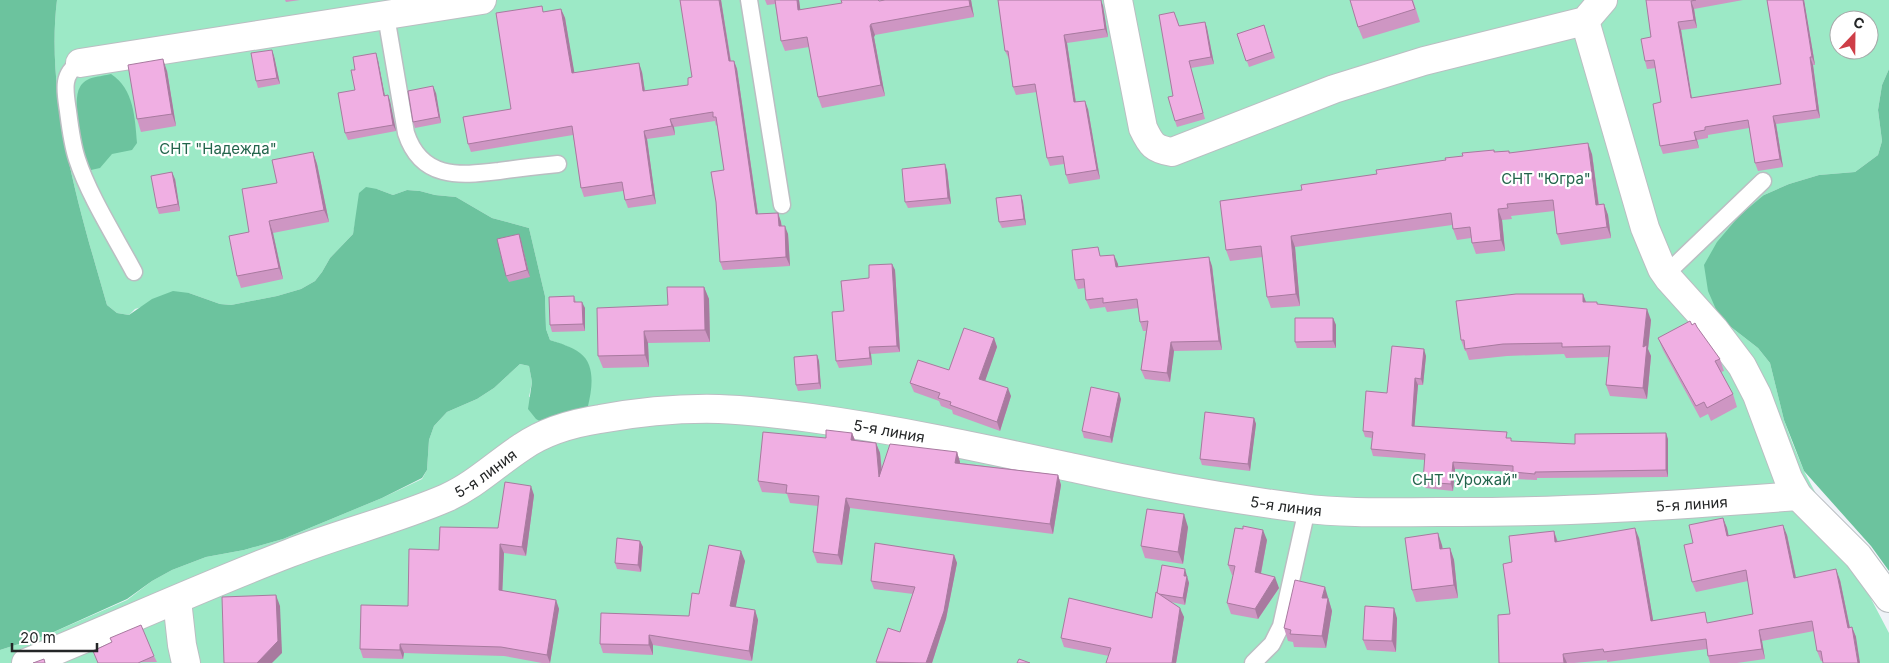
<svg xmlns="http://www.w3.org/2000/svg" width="1889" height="663" viewBox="0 0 1889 663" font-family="Inter,sans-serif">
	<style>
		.green { fill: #9ce9c6; fill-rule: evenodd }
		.forest { fill: #6cc39e }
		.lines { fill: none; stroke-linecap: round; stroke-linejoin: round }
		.service-casing { stroke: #babec2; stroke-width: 19 }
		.minor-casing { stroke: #babec2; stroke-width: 30 }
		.service { stroke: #fff; stroke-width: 16 }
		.minor { stroke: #fff; stroke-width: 28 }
		.wall { fill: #ce96c3 }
		.shaded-wall { fill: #a87a9f }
		.building { fill: #f0afe3; stroke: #a87a9f }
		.labels { text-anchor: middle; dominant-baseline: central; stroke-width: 4.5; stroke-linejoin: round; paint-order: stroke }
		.park-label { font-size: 15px; fill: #23654c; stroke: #fff }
		.street-label { font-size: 15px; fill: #242627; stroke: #fff }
	</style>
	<rect width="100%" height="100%" fill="#eff3f8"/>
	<path class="green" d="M57 0H1889V69L1882 85 1878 110 1882 141 1878 155 1855 172 1819 175 1789 184 1764 195 1718 314 1731 327 1758 348 1770 363 1784 420 1792 442 1804 471 1889 633V663H0V650L47 635 127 600 152 581 172 570 206 557 244 550 283 539 382 498 422 479 427 470 429 440 434 426 447 412 477 399 494 388 520 364 529 366 532 382 529 397 591 376C584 350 574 349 550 340L546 329 545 296 529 228 492 218 456 197 435 195 420 191 407 190 393 195 377 189 355 223 353 234 330 258 322 272 315 281 301 289 277 296 231 305 220 304 189 293 135 309 129 315 117 313 107 305C80 211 45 98 57 0ZM1839 20H1869V50H1839Z"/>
	<g class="forest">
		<path d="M0 0H57C45 98 80 211 107 305L117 313 129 315 152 299 173 291 189 293 220 304 231 305 277 296 301 289 315 281 322 272 330 258 353 234 359 193 366 187 377 189 393 195 407 190 420 191 435 195 456 197 492 218 529 228 545 296 546 329 550 340C560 343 572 347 580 353 596 365 592 389 588 406L579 412 545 424 536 419 528 409 532 382 529 366 520 364 494 388 477 399 447 412 434 426 429 440 427 470 422 478 382 498 283 539 244 550 206 557 172 570 152 581 127 599 47 635 0 650Z"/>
		<polygon points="1889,69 1889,571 1871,546 1804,471 1784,420 1770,363 1758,348 1731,327 1718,314 1708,291 1704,265 1717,242 1740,215 1764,195 1789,184 1819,175 1855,172 1878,155 1882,141 1878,110 1882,85"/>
		<path d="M111 74C134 89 135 118 137 143L132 150 112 154 100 168 91 170C82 156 71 101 80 87 86 76 100 77 111 74Z"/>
	</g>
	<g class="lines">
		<defs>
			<g id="service">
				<polyline points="749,0 782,205"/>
				<path d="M386 16 406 133C421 179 458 176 499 171 519 168 538 166 558 164"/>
				<path d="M80 63C61 74 65 91 68 111 70 127 72 144 77 159 89 196 116 238 134 272"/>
				<polyline points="1665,275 1763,181"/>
				<polyline points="1253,663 1272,644 1281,626 1307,509"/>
			</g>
			<g id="minor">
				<path d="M1118 0 1143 128C1151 145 1154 149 1172 152L1334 89 1424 61 1585 21 1603 0"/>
				<polyline points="1585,21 1645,228 1662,269 1669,279 1714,329 1742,366 1757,395 1788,478 1798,496 1858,556 1889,598"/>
				<polyline points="80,63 482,0"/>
				<polyline points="177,600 182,645 186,663"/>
				<path id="s1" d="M26 663C114 627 201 587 290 553 341 533 395 520 446 498 475 485 496 464 522 447 545 431 574 423 600 419 639 412 680 408 719 409 750 410 781 414 811 418 900 430 986 449 1074 468 1149 485 1225 498 1301 508 1346 514 1393 512 1439 512 1559 513 1679 505 1798 496"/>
			</g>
		</defs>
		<use href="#service" class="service-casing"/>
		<use href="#minor" class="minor-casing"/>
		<use href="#service" class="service"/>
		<use href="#minor" class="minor"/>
	</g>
	<g class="wall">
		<polygon points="285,0 300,0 286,2"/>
		<polygon points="680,0 721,0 731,61 734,61 737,69 758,214 778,213 781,222 782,226 788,234 790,266 723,270 720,262 724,170 717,125 716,126 715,121 674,127 675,135 647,139 656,204 628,208 625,200 623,191 584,197 581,188 573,135 471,152 468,144 511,109 544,12 561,9 565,18 574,73 642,72 645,91 688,85 692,77"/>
		<polygon points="765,0 799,0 800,10 885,0 971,0 974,17 875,35 874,37 885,96 822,108 818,97 809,47 785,51 781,41 775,4 767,5"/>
		<polygon points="998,0 1101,0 1103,6 1108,37 1067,43 1076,102 1088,109 1100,179 1069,184 1066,175 1064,164 1050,166 1047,158 1037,92 1016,95 1013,87 1009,59 1005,51"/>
		<polygon points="1413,0 1420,22 1363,39 1358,27"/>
		<polygon points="1646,0 1743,0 1694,9 1697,28 1681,30 1692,98 1781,84 1767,0 1804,0 1815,65 1813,65 1820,118 1776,124 1783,167 1758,171 1755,163 1749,128 1708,135 1708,138 1697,140 1699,148 1663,154 1660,146 1661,102 1656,68 1647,69 1645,61 1651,37"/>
		<polygon points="1177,18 1179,26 1205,22 1207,28 1214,64 1191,68 1205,119 1177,127 1175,121 1173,96"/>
		<polygon points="1264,25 1275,58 1249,67 1237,34"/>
		<polygon points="274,56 280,84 258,88 256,81"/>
		<polygon points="378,60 385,96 388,95 390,101 396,131 348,140 345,133 355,90 355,70"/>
		<polygon points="167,71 176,126 141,132 137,119"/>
		<polygon points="436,93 441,123 415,128 413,122"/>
		<polygon points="1494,150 1495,152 1509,151 1510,153 1592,154 1599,205 1604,204 1608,215 1611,238 1561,245 1557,234 1554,211 1511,216 1512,219 1502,220 1505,251 1476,254 1472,243 1471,238 1457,240 1453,229 1452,225 1295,247 1300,306 1271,308 1267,297 1263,257 1230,261 1226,250 1302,190"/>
		<polygon points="313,152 317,164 329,222 273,233 283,279 241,288 237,276 249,232"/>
		<polygon points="947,170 951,204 908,208 905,202"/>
		<polygon points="175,179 180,211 159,214 157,208"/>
		<polygon points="1021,195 1023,202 1026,225 1002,228 999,222"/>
		<polygon points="521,240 530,277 509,282 506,276"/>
		<polygon points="1102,256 1118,264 1118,266 1212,266 1222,350 1174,351 1170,382 1145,379 1141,370 1146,331 1143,331 1140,322 1138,308 1107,312 1105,307 1090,309 1086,300 1085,288 1078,289 1075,280"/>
		<polygon points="892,264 895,270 900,352 871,354 872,365 839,368 836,361 844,311 869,278"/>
		<polygon points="704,287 709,299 710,342 648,343 649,367 603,368 598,356 668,305"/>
		<polygon points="1583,294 1586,302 1651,320 1648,349 1651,356 1647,399 1610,396 1606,385 1609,357 1566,358 1564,354 1507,356 1469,360 1466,351 1465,351 1461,340"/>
		<polygon points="574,296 576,302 585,308 585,331 552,332 550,325"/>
		<polygon points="1333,318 1336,325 1336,348 1297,348 1295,342"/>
		<polygon points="1692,325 1720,359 1724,371 1721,372 1733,394 1737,407 1711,421 1708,414 1700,418 1663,350 1658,338"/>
		<polygon points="994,338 997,347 985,380 1011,396 1000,431 953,414 952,410 941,406 939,401 914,392 910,383 949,370"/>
		<polygon points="817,355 819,361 821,389 798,391 796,385"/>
		<polygon points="1426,356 1423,385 1418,385 1414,426 1509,438 1512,441 1575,444 1668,439 1668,477 1537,478 1537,480 1515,479 1513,472 1455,469 1453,491 1425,488 1423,482 1425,460 1373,456 1371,449 1372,438 1365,437 1363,431 1387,393"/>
		<polygon points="1121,399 1112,443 1084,438 1082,431"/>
		<polygon points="1254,418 1256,424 1250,471 1202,465 1200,459"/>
		<polygon points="852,433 855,440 876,443 880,453 882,470 957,452 960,463 1058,475 1061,485 1053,534 850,508 842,565 817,563 813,552 818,506 790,503 787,494 762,492 758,481 826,438"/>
		<polygon points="534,495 526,556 504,553 502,591 556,600 559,609 550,663 542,663 504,656 435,654 404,653 403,659 363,658 360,649 408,606 439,550 498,528"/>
		<polygon points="1723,518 1727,528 1728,535 1787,535 1796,577 1840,580 1850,628 1852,627 1856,637 1823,661 1821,661 1817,651 1814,631 1762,641 1765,659 1737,663 1710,663 1708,656 1707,649 1607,662 1607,660 1574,663 1499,663 1510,614 1512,562 1554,531 1558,542 1639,538 1653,620 1709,623 1753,614 1748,581 1696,592 1692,582 1693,543"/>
		<polygon points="1188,527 1183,564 1145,558 1141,546"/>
		<polygon points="1267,540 1261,574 1279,588 1258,619 1231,614 1227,603 1233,575 1232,575 1228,565"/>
		<polygon points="640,541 643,547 641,572 617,569 615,563"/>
		<polygon points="1442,545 1443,549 1450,548 1454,560 1458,598 1416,602 1412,590"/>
		<polygon points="954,555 957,563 946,619 932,663 876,663 900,632 913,594 874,589 871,581"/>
		<polygon points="745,561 735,607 755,610 758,620 752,661 653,645 653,655 603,653 600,644 689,616 699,594"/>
		<polygon points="1187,575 1187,577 1189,583 1185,605 1171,602 1184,617 1176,663 1106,663 1109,656 1064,647 1061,638 1152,618 1157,593"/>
		<polygon points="1329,599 1329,601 1332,611 1326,648 1294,647 1293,642 1288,641 1284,628"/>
		<polygon points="1397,618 1396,652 1367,650 1363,640"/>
		<polygon points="112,643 154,656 157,662 98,663"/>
	</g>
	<g class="shaded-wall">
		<polygon points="719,0 721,0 732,70 729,61"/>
		<polygon points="797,0 799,0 802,21 798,10"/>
		<polygon points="969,0 971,0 974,17 970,6"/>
		<polygon points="1101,0 1103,6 1108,37 1105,29"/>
		<polygon points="1803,0 1804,0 1815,65 1812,57"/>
		<polygon points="1691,1 1694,9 1697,28 1694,20"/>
		<polygon points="561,9 565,18 576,82 572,73"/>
		<polygon points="1205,22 1207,28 1214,64 1211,57"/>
		<polygon points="1678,22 1681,30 1693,106 1691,98"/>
		<polygon points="871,24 875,35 874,37 885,96 881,85 870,26"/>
		<polygon points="1064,35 1067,43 1077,111 1074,102"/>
		<polygon points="272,50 274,56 280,84 277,78"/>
		<polygon points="376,53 378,60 386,102 384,96"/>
		<polygon points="1810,57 1813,65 1820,118 1817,110"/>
		<polygon points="163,59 167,71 176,126 172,114"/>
		<polygon points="734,61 737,69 759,222 756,214"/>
		<polygon points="639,63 642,72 646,99 643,91"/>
		<polygon points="433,86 436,93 441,123 439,117"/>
		<polygon points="388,95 390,101 396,131 393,125"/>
		<polygon points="1085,101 1088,109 1100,179 1097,170"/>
		<polygon points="1773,116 1776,124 1783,167 1780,159"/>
		<polygon points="670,119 674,127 675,135 672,126"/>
		<polygon points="644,131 647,139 656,204 653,195"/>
		<polygon points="1694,132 1697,140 1699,148 1696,140"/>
		<polygon points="1588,143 1592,154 1600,216 1596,205"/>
		<polygon points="313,152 317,164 329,222 324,210"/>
		<polygon points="945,164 947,170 951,204 948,198"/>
		<polygon points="172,172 175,179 180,211 178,204"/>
		<polygon points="1021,195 1023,202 1026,225 1024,219"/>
		<polygon points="1604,204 1608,215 1611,238 1607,227"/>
		<polygon points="1498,209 1502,220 1505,251 1501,240"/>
		<polygon points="778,213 781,222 782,235 779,226"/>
		<polygon points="269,221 273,233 283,279 279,268"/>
		<polygon points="785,226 788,234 790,266 786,257"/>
		<polygon points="519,234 521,240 530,277 527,270"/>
		<polygon points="1291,236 1295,247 1300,306 1296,294"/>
		<polygon points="1114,255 1118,264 1119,276 1116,267"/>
		<polygon points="1209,257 1212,266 1222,350 1219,341"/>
		<polygon points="892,264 895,270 900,352 897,346"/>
		<polygon points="704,287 709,299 710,342 705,330"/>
		<polygon points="1583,294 1587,305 1583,302"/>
		<polygon points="582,302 585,308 585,331 583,324"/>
		<polygon points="1647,309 1651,320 1648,349 1651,356 1647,399 1643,388 1643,347"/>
		<polygon points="1333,318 1336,325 1336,348 1333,341"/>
		<polygon points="644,331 648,343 649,367 645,355"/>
		<polygon points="994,338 997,347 983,387 979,379"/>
		<polygon points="1171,342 1174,351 1170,382 1167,373"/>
		<polygon points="869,347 871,354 872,365 870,358"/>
		<polygon points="1424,349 1426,356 1423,385 1421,379"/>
		<polygon points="817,355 819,361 821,389 819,383"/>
		<polygon points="1415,378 1418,385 1414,432 1412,426"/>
		<polygon points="1008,388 1011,396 1000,431 997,422"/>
		<polygon points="1119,393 1121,399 1112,443 1110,437"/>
		<polygon points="1254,418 1256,424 1250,471 1248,464"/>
		<polygon points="852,433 856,443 851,440"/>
		<polygon points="1666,433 1668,439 1668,477 1666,470"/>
		<polygon points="876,443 880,453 883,487 879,477"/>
		<polygon points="957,452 960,462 959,473 955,463"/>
		<polygon points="1453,462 1455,469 1453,491 1451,484"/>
		<polygon points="1058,475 1061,485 1053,534 1050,524"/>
		<polygon points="531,486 534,495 526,556 522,547"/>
		<polygon points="846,498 850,508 842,565 838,555"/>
		<polygon points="1184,514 1188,527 1183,564 1178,552"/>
		<polygon points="1723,518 1727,528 1731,546 1727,536"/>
		<polygon points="1783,525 1787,535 1798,588 1794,578"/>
		<polygon points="1635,528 1639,538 1655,631 1651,621"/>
		<polygon points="1263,530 1267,540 1259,583 1255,572"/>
		<polygon points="1554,531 1557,541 1559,553 1555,542"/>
		<polygon points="1438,533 1442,545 1444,561 1440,549"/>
		<polygon points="640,541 643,547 641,572 638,565"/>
		<polygon points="500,544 504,553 502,599 499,590"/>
		<polygon points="1450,548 1454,560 1458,598 1454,585"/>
		<polygon points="741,551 745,561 734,616 730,606"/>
		<polygon points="954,555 957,563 946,619 932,663 926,663"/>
		<polygon points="1185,569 1189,583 1185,605 1183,598 1184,576"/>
		<polygon points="1836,569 1840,580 1852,638 1848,628"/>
		<polygon points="1275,577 1279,588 1258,619 1255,609"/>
		<polygon points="1325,587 1332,611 1326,648 1322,636 1322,598"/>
		<polygon points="276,595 280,606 282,653 272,663 257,663"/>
		<polygon points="556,600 559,609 550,663 547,655"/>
		<polygon points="1180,608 1184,617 1176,663 1172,663"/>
		<polygon points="1394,608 1397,618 1396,652 1392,641"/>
		<polygon points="755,610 758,620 752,661 749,651"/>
		<polygon points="1852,627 1856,637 1860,663 1858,663"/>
		<polygon points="1759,630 1762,641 1765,659 1762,649"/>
		<polygon points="649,635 653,645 653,655 649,645"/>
		<polygon points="400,644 404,653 403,659 400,650"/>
		<polygon points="1563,654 1567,663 1564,663"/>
	</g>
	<g class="building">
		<polygon points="680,0 719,0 729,61 734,61 756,214 778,213 779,226 785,226 786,257 720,262 716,202 711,172 724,170 716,117 713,117 713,112 670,119 672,126 644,131 653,195 625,200 622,182 581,188 572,126 468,144 463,117 511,109 496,13 542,6 543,12 561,9 572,73 639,63 643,91 688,85 688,78 692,77"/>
		<polygon points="775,0 797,0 798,10 842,3 841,0 878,0 879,1 885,0 969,0 970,6 871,24 870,26 881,85 818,97 807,37 781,41"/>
		<polygon points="998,0 1101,0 1105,29 1064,35 1074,102 1085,101 1097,170 1066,175 1063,156 1047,158 1035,84 1013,87 1008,51 1005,51"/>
		<polygon points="1350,0 1412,0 1415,9 1358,27"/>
		<polygon points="1646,0 1696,0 1691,1 1694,20 1678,22 1691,98 1781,84 1767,0 1803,0 1812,57 1810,57 1817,110 1773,116 1780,159 1755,163 1748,120 1705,127 1705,130 1694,132 1696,140 1660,146 1653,104 1661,102 1654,60 1645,61 1641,39 1651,37"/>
		<polygon points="1174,12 1179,26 1205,22 1211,57 1189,61 1203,113 1175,121 1168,97 1173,96 1159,15"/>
		<polygon points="1264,25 1272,52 1246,61 1237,34"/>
		<polygon points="272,50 277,78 256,81 251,53"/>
		<polygon points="376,53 384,96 388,95 393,125 345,133 338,93 355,90 351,70 355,70 353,57"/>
		<polygon points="163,59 172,114 137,119 128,65"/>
		<polygon points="433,86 439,117 413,122 408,91"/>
		<polygon points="1588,143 1596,205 1604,204 1607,227 1557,234 1553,200 1507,204 1508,208 1498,209 1501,240 1472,243 1470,227 1453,229 1451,213 1291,236 1296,294 1267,297 1261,246 1226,250 1220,201 1302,190 1301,185 1377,174 1376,170 1446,160 1445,158 1463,156 1462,153 1494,150 1494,152 1509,151 1509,153"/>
		<polygon points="313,152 324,210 269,221 279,268 237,276 229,236 249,232 242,189 277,183 272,160"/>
		<polygon points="945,164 948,198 905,202 902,169"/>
		<polygon points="172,172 178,204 157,208 151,176"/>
		<polygon points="1021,195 1024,219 999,222 996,198"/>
		<polygon points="519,234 527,270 506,276 497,239"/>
		<polygon points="1098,247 1100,256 1114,255 1116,267 1209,257 1219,341 1171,342 1167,373 1141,370 1148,321 1140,322 1137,299 1103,303 1103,298 1086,300 1084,279 1075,280 1072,250"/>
		<polygon points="892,264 897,346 869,347 870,358 836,361 832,312 844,311 841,281 869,278 869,265"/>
		<polygon points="667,287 704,287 705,330 644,331 645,355 598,356 597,308 668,305"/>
		<polygon points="1516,294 1583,294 1583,302 1597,302 1597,304 1647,309 1643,347 1647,345 1643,388 1606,385 1610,346 1562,347 1562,343 1503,344 1465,349 1464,340 1461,340 1456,301"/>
		<polygon points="574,296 574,302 582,302 583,324 550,325 549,297"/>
		<polygon points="1295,318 1333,318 1333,341 1295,342"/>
		<polygon points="1690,321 1692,325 1695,323 1697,327 1720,359 1715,361 1733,394 1707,408 1704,402 1696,406 1658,338"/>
		<polygon points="964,328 994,338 979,379 1008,388 997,422 950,405 951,402 938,398 940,393 910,383 918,360 949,370"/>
		<polygon points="1392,346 1424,349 1421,379 1415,378 1412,426 1507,432 1506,438 1511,438 1511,441 1575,444 1575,434 1666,433 1666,470 1535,472 1535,474 1513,472 1513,466 1453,462 1451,484 1423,482 1425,454 1371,449 1373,432 1363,431 1366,391 1387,393"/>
		<polygon points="817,355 819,383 796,385 794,357"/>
		<polygon points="1091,387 1119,393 1110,437 1082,431"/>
		<polygon points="1205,412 1254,418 1248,464 1200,459"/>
		<polygon points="826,430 852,433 851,440 876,443 879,477 890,444 957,452 955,463 1058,475 1050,524 846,498 838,555 813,552 819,496 786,493 787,485 758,481 763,432 826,438"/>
		<polygon points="505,482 531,486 522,547 500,544 499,590 556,600 547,655 501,647 432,645 400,644 400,650 360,649 361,605 408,606 409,549 439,550 440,527 498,528"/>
		<polygon points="1147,509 1184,514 1178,552 1141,546"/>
		<polygon points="1723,518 1727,536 1783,525 1794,578 1836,569 1848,628 1852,627 1858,663 1823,663 1821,651 1817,651 1812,621 1759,630 1762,649 1708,656 1706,639 1604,652 1603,649 1563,654 1564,663 1499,663 1498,615 1510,614 1503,564 1512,562 1509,536 1554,531 1555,542 1635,528 1651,621 1705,612 1707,623 1753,614 1746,570 1692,582 1684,545 1693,543 1689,525"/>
		<polygon points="1243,526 1263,530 1255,572 1275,577 1255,609 1227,603 1235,566 1228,565 1235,528 1243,529"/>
		<polygon points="1438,533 1440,549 1450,548 1454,585 1412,590 1405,538"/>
		<polygon points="617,538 640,541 638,565 615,563"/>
		<polygon points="875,543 954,555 944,611 926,663 876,662 888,628 900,632 915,587 871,581"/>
		<polygon points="709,545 741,551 730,606 755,610 749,651 649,635 649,645 600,644 601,613 689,616 692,593 699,594"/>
		<polygon points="1162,565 1185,569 1184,576 1187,576 1183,598 1159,594 1157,593"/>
		<polygon points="1295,580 1325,587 1322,598 1328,598 1322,636 1290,634 1291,630 1284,628"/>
		<polygon points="1156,592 1180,608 1172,663 1106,663 1111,648 1061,638 1069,598 1152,618"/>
		<polygon points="276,595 278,641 257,663 224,663 222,597"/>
		<polygon points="1365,606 1394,608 1392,641 1363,640"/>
		<polygon points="141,625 154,656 138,663 98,663 93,651 112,642 110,638"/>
		<polygon points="44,659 45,663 33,663"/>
		<polygon points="1019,659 1030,663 1017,663"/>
	</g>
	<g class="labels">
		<g class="park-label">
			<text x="218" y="148">СНТ "Надежда"</text>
			<text x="1546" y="178">СНТ "Югра"</text>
			<text x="1465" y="479">СНТ "Урожай"</text>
		</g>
		<g class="street-label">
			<text stroke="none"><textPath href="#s1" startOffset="918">5-я линия</textPath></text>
			<text stroke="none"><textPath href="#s1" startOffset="498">5-я линия</textPath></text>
			<text stroke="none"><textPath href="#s1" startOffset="1728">5-я линия</textPath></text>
			<text stroke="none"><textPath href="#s1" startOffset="1322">5-я линия</textPath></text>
		</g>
	</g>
	<g transform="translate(1854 35) rotate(22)"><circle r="24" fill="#ffffff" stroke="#a7a8a9"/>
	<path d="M0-4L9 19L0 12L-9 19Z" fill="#ce3e47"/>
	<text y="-8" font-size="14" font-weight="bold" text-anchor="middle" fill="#242627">С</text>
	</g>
	<path d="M12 643v8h85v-8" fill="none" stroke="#242627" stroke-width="2.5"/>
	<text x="20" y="643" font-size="15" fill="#242627" stroke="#ffffff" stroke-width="4" paint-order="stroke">20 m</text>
</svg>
